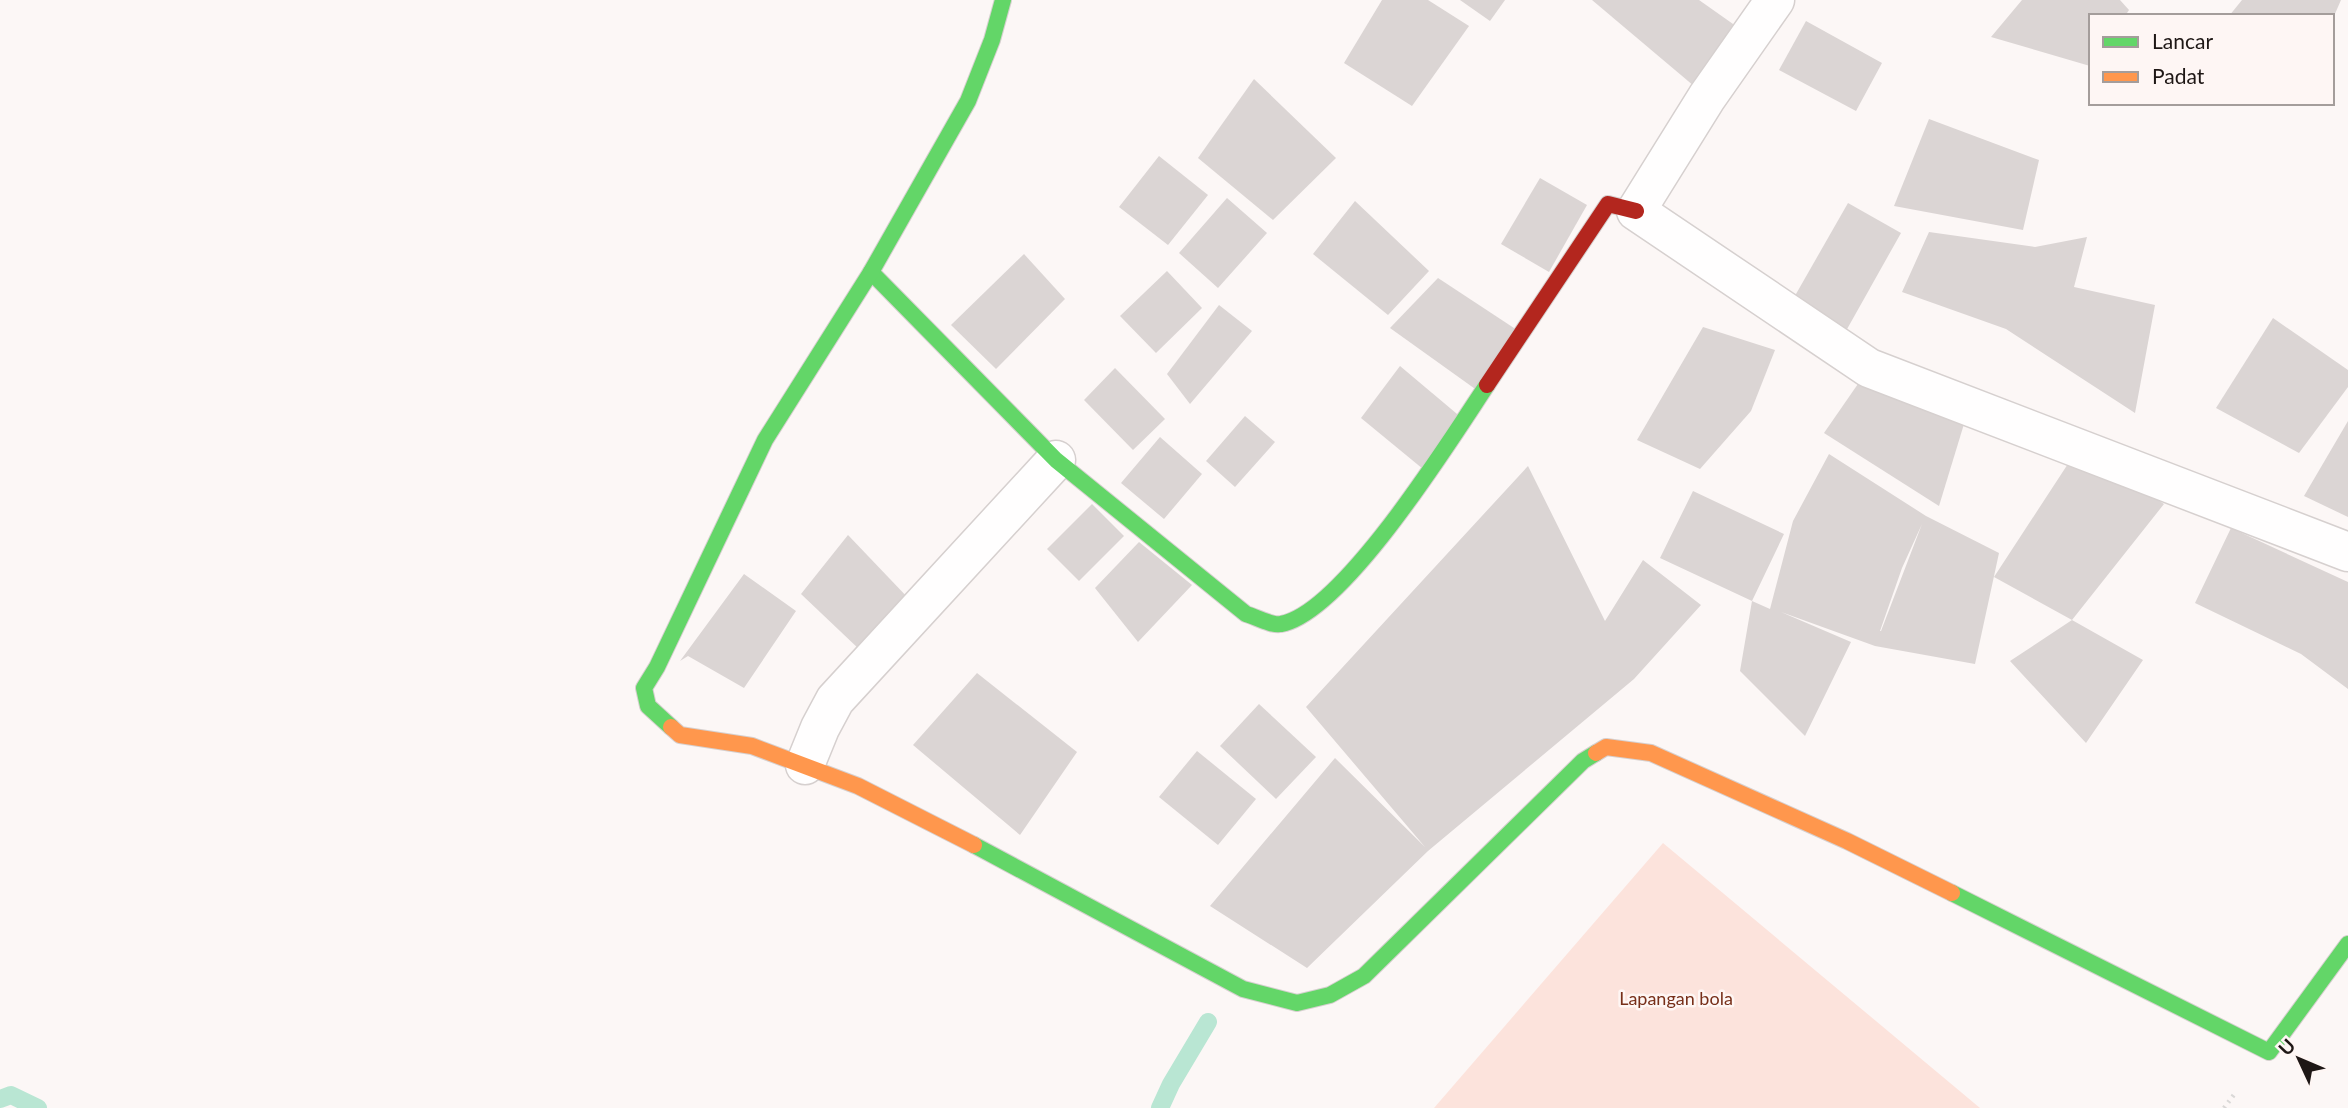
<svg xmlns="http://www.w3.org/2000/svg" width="2348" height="1108" viewBox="0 0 2348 1108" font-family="Lato,sans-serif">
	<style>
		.green { fill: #fce3dc }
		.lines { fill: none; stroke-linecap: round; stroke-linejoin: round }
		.stream { stroke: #b9e6d3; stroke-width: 18 }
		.building { fill: #dbd5d4; fill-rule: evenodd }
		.street-casing { stroke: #d6d0cf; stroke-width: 41 }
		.fast-casing { stroke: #d6d0cf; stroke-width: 18 }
		.slow-casing { stroke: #d6d0cf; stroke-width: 18 }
		.jam-casing { stroke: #d6d0cf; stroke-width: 18 }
		.path { stroke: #dad8d7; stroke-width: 4.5; stroke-dasharray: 2 5; stroke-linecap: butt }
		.street { stroke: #fffefe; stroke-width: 38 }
		.fast { stroke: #63d668; stroke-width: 16 }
		.slow { stroke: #ff974d; stroke-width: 16 }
		.jam { stroke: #b3261e; stroke-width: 16 }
		.labels { text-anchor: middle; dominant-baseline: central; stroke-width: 5; stroke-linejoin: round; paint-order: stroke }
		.park-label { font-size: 18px; fill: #772f19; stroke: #fef6f4 }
	</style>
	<rect width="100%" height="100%" fill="#fcf7f6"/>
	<polygon class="green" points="1663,843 1980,1108 1434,1108"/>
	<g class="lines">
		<g class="stream">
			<polyline points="0,1099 11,1095 38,1108"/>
			<polyline points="1160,1108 1171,1084 1208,1022"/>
		</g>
	</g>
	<g class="building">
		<polygon points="1382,0 1428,0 1469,26 1412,106 1344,63"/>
		<polygon points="1460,0 1505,0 1490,21"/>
		<polygon points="1592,0 1699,0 1750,36 1707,97"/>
		<polygon points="2022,0 2120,0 2129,10 2125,16 2091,16 2090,66 1991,37"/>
		<polygon points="2242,0 2341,0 2334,16 2229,16"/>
		<polygon points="1806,21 1882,63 1856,111 1779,70"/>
		<polygon points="1254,79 1336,158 1273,220 1198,158"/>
		<polygon points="1929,119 2039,160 2023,230 1894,206"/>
		<polygon points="1159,156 1208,195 1168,245 1119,207"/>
		<polygon points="1540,178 1587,205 1549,272 1501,244"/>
		<polygon points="1227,198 1267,233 1218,288 1179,253"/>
		<polygon points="1355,201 1429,271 1388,315 1313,254"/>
		<polygon points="1848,203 1901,233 1842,338 1788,308"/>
		<polygon points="1929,232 2035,247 2087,237 2074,287 2155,305 2135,413 2006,329 1902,292"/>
		<polygon points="1024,254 1065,299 996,369 951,325"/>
		<polygon points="1167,271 1202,308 1156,353 1120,316"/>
		<polygon points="1438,278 1517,330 1478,391 1390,328"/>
		<polygon points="1219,305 1252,331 1190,404 1167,374"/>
		<polygon points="2273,318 2348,370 2348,387 2299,453 2216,408"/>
		<polygon points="1703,327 1775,350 1751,411 1700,469 1637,440"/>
		<polygon points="1400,366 1463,419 1423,469 1361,418"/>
		<polygon points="1115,368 1165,419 1133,450 1084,400"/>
		<polygon points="1869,368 1964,424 1939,506 1824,433"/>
		<polygon points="1245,416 1275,442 1235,487 1206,461"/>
		<polygon points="2348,421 2348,517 2304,496"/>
		<polygon points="1160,437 1202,474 1164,519 1121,483"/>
		<polygon points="2079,447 2164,504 2072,620 2143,660 2086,743 2010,661 2072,620 1994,577"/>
		<path d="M1829 454 1926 516 1999 553 1975 664 1875 646 1781 612 1851 642 1805 736 1740 671 1752 601 1660 558 1693 491 1784 534 1752 601 1770 609 1793 521ZM1922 524 1881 631H1880L1902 568Z"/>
		<polygon points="1528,466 1605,621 1643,560 1701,605 1634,679 1428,851 1307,968 1210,906 1335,758 1425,847 1306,707"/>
		<polygon points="1092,504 1124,536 1079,581 1047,549"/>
		<polygon points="2231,528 2348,582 2348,689 2301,654 2195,603"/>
		<polygon points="848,535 910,600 860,650 801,594"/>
		<polygon points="1139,542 1192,585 1138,642 1095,588"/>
		<polygon points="744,574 796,611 744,688 688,656 680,661"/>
		<polygon points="977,673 1077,752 1020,835 913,745"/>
		<polygon points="1259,704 1316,757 1276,799 1220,746"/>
		<polygon points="1197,751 1256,799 1218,845 1159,797"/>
	</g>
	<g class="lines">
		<defs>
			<g id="street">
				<polyline points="1775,0 1707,97 1636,211 1869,368 2348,552"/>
				<polyline points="805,765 820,728 835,700 1056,460"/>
			</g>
			<g id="fast">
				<path d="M871 272 1056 460 1246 614C1256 617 1272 626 1281 624 1343 613 1451 439 1487 385"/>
				<polyline points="671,727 648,706 644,688 657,667 765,440 871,272 968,101 992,40 1003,0"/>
				<polyline points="974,845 1243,989 1297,1003 1330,995 1364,976 1583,761 1596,753"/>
				<polyline points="1952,893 2269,1052 2348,944"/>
			</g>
			<g id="slow">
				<polyline points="671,727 680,735 752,746 858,786 974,845"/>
				<polyline points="1596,753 1606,747 1651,753 1847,841 1952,893"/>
			</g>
			<polyline id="jam" points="1487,385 1608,204 1636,211"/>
		</defs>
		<use href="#street" class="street-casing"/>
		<use href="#fast" class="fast-casing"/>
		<use href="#slow" class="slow-casing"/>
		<use href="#jam" class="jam-casing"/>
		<polyline class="path" points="2224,1108 2236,1092"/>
		<use href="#street" class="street"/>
		<use href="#fast" class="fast"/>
		<use href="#slow" class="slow"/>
		<use href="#jam" class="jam"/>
	</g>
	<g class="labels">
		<g class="park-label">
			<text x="1676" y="998">Lapangan bola</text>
		</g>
	</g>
	<rect x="2089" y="14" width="245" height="91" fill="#fef6f4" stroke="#a49d9b" stroke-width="2"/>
	<rect x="2103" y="37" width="35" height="10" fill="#63d668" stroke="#a49d9b" stroke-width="2"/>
	<text x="2152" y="49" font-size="21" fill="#1e1715">Lancar</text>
	<rect x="2103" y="72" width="35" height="10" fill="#ff974d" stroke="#a49d9b" stroke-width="2"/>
	<text x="2152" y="84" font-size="21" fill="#1e1715">Padat</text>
	<g transform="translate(2299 1059) rotate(314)" stroke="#fef6f4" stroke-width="5" paint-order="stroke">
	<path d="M0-5L12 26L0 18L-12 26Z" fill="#1e1715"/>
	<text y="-10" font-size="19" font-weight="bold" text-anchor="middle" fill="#1e1715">U</text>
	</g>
</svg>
